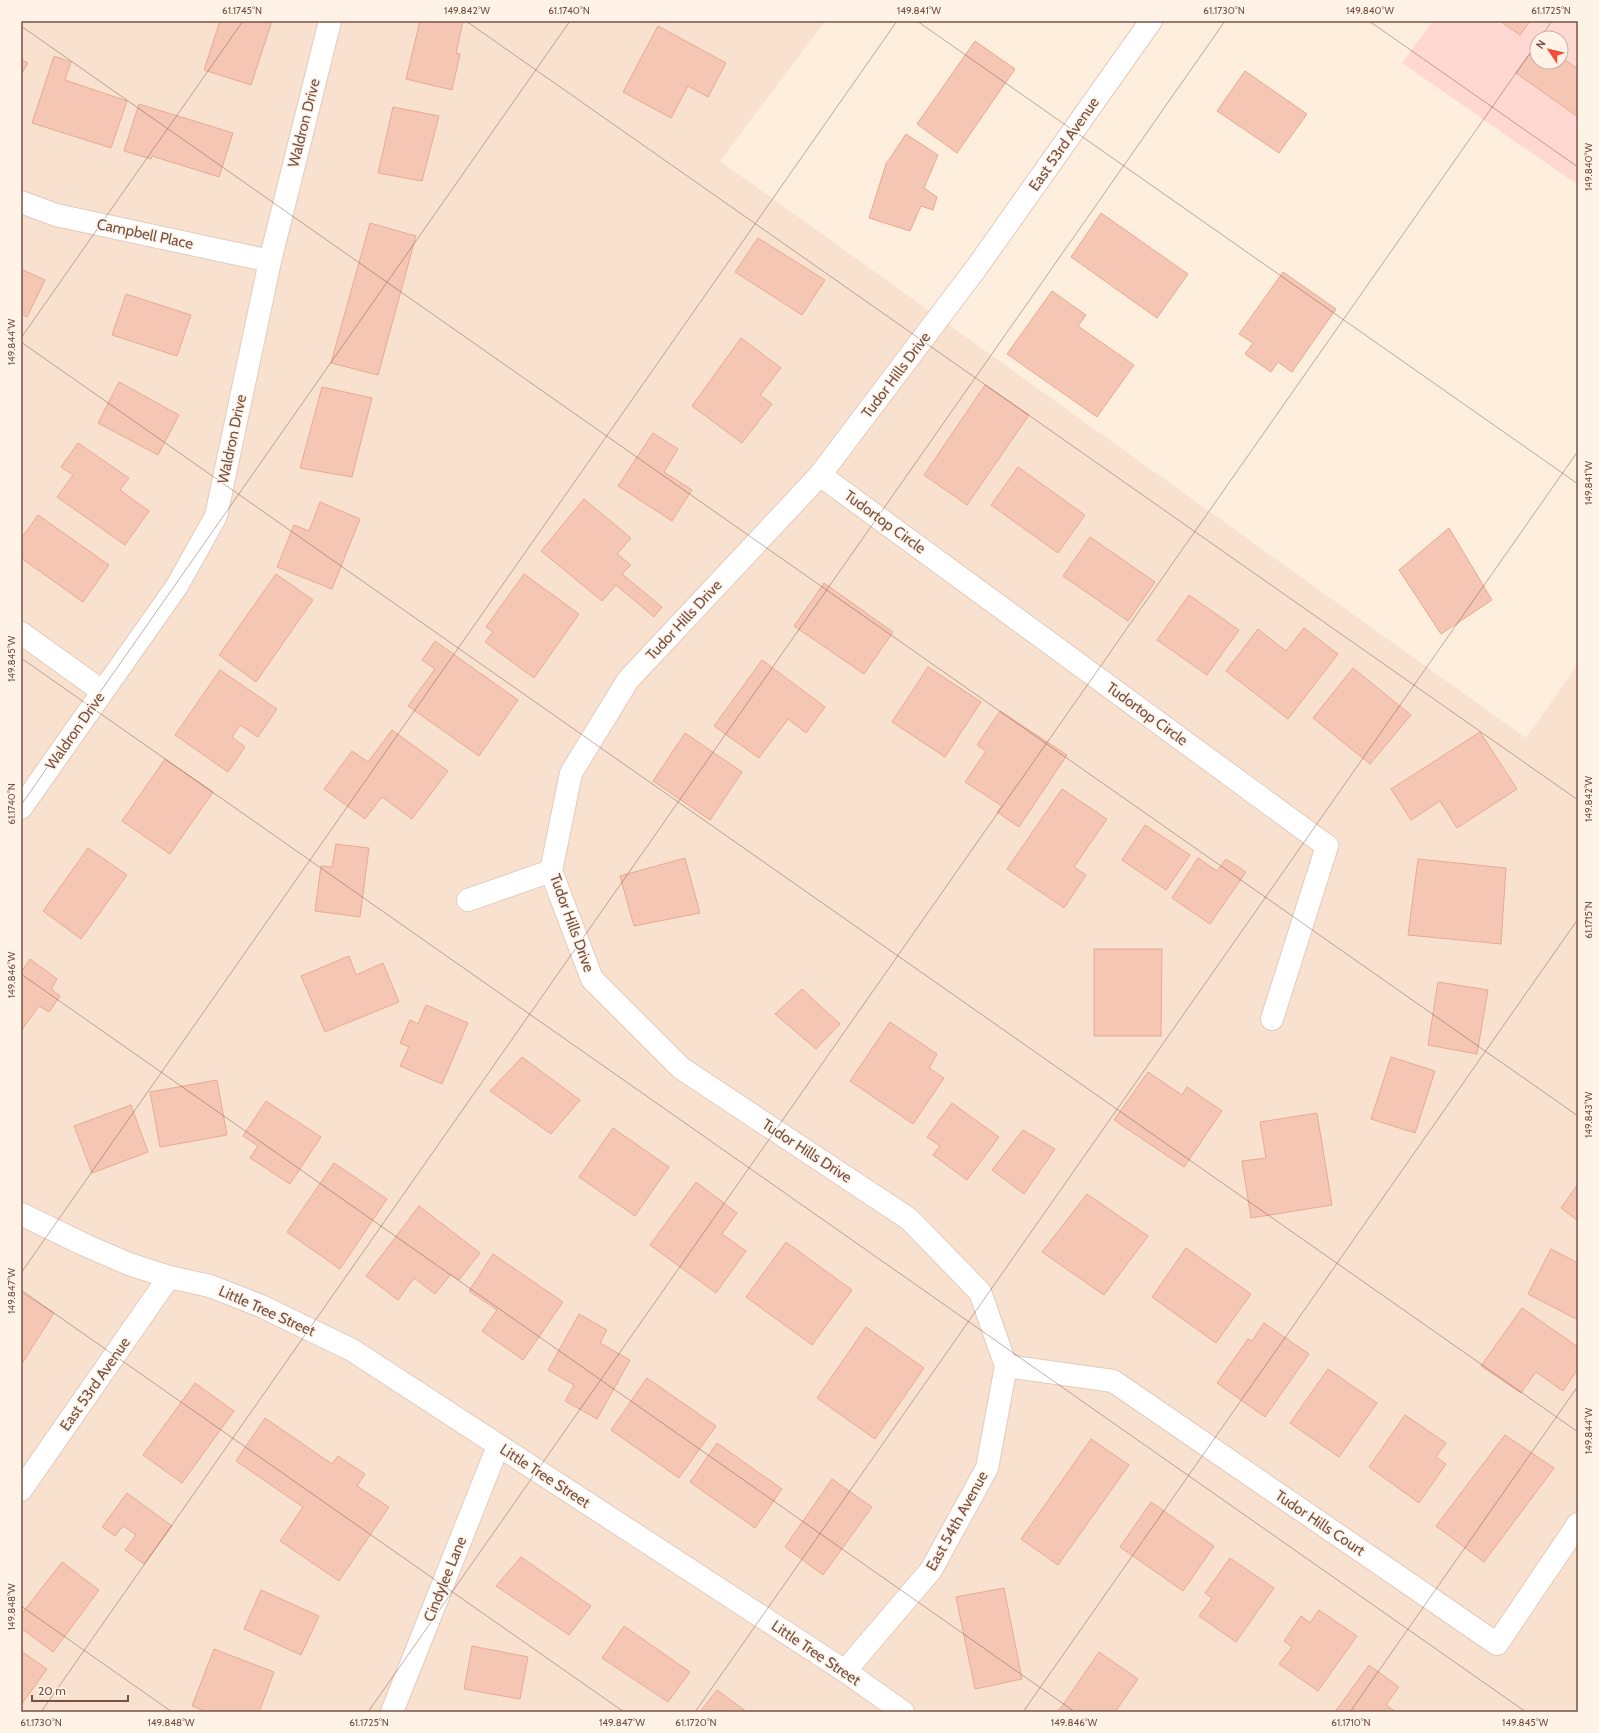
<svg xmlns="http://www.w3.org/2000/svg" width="1599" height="1733" viewBox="0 0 1599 1733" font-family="Cabin,sans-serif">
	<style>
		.residential { fill: #f8e1cf }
		.commercial { fill: #ffd9d1; fill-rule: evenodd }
		.building { fill: #f5c6b4; stroke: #e8aa93 }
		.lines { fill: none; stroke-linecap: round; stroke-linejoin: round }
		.minor-casing { stroke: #e4cabd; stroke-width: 24 }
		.minor { stroke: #fff; stroke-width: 22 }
		.ticks { fill: none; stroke: #755145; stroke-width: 1; stroke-opacity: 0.45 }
		.labels { text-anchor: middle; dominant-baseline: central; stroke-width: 3; stroke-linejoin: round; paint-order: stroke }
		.street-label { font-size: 15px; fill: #755145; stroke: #fff2e6 }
		.neatline { fill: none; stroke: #755145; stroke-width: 1.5 }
		.ticks-label { font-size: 10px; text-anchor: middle; fill: #755145 }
	</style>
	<rect width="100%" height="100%" fill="#feeede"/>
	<polygon class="residential" points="21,21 825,21 720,161 1526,738 1578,664 1578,1712 21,1712"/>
	<path class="commercial" d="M1433 21H1578V185L1402 63ZM1537 38H1561V62H1537Z"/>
	<g class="building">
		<polygon points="220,21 272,21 251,85 204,70"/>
		<polygon points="420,21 463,21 456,53 460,54 452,90 406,79"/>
		<polygon points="1500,21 1530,21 1520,35"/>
		<polygon points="658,26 726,63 708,97 688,86 671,118 623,92"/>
		<polygon points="975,41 1015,69 957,153 917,124"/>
		<polygon points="1537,44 1537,62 1561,62 1561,57 1578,69 1578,117 1516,73"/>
		<polygon points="54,56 71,62 65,80 127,101 111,148 32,123"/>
		<polygon points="21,59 28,63 21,75"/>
		<polygon points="1245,71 1307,114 1279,153 1217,111"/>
		<polygon points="139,104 233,133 219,177 152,156 151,159 124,151"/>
		<polygon points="393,107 439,116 422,181 378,173"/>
		<polygon points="906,134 938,155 924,188 937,197 933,210 921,206 910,231 869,218 886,164"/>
		<polygon points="1101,213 1188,274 1157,318 1071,257"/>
		<polygon points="370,223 416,236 378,375 331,363"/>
		<polygon points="758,238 825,280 802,315 735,272"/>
		<polygon points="21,269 45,280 27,317 21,314"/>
		<polygon points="1283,272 1336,309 1292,372 1278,362 1271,372 1245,354 1253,343 1239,334"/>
		<polygon points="1052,291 1086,315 1078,326 1134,365 1097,417 1007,354"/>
		<polygon points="126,294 191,315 177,356 112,335"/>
		<polygon points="741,338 781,368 760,395 772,404 742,443 692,406"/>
		<polygon points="119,382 179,415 158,455 98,423"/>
		<polygon points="985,385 1029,415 967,505 924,475"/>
		<polygon points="322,387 372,398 352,477 300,468"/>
		<polygon points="653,433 678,449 664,472 692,490 672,521 618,486"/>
		<polygon points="78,443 129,478 120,490 149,511 125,545 57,497 73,475 61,467"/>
		<polygon points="1018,467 1085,515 1058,553 991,505"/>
		<polygon points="584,499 631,538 617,554 631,565 622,574 662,607 654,617 616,585 602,601 541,551"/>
		<polygon points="320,502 360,519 332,589 277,567 294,525 309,531"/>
		<polygon points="38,515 109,565 83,602 21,558 21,539"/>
		<polygon points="1449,528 1492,600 1441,634 1399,570"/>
		<polygon points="1090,537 1155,582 1128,621 1063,576"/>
		<polygon points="276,574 313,600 256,682 219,655"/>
		<polygon points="524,574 579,614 534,678 485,642 493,632 486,627"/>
		<polygon points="824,583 893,632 864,674 794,626"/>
		<polygon points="1189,595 1239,630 1207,675 1157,640"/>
		<polygon points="1304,628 1338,654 1288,719 1226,671 1258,629 1286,651"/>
		<polygon points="435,641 518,700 479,756 408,706 435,669 422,660"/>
		<polygon points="762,660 825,707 806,733 788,719 759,758 714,726"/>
		<polygon points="928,667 981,702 945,757 892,722"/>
		<polygon points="1353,668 1411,715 1370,764 1313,718"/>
		<polygon points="220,670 277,709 258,737 240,725 232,737 245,747 228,772 175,735"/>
		<polygon points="1000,711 1067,755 1019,827 997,812 1002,806 965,782 986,751 977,745"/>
		<polygon points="392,730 448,771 412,819 382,797 365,819 324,789 352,751 368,762"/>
		<polygon points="1480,732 1517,789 1457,828 1440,801 1411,820 1391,789"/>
		<polygon points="685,733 742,772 710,820 653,781"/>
		<polygon points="165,759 213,792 170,854 122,821"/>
		<polygon points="1062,789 1107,819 1074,867 1086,875 1064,908 1007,869"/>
		<polygon points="1145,825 1190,855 1166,890 1122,860"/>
		<polygon points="336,844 369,848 360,917 315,911 321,866 332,867"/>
		<polygon points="88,848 127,875 81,939 43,911"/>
		<polygon points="685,858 700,913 634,926 620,876"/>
		<polygon points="1198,858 1217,871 1226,859 1246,872 1210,924 1172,898"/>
		<polygon points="1418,859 1506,868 1501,944 1408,935"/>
		<polygon points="1094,949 1162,949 1161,1036 1094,1036"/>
		<polygon points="349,956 356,975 383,963 399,1002 325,1032 301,976"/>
		<polygon points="30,959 57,979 51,989 60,996 49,1012 39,1006 21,1031 21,972"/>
		<polygon points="1438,982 1488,990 1477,1054 1428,1045"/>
		<polygon points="802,989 840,1024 816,1049 775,1014"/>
		<polygon points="426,1005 468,1023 442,1084 400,1066 409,1047 400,1043 410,1020 418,1024"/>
		<polygon points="890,1022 937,1054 929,1068 944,1078 913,1124 850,1081"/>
		<polygon points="522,1057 580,1100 551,1134 490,1091"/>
		<polygon points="1391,1057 1435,1071 1415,1133 1371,1119"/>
		<polygon points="1148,1072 1182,1095 1187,1087 1222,1111 1184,1167 1114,1120"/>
		<polygon points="217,1080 227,1135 160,1147 150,1092"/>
		<polygon points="266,1101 321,1137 290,1184 250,1158 258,1146 243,1136"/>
		<polygon points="952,1103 999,1137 967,1180 933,1155 940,1146 927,1137"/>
		<polygon points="131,1105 148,1152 92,1173 74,1126"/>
		<polygon points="1317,1113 1332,1205 1251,1218 1242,1161 1266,1158 1260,1122"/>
		<polygon points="613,1128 669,1167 635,1216 579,1177"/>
		<polygon points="1023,1130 1055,1149 1024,1194 992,1170"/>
		<polygon points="334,1163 387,1199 340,1269 287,1232"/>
		<polygon points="696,1182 737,1213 722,1234 746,1251 716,1293 650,1245"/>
		<polygon points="1578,1184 1578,1221 1561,1208"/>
		<polygon points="1087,1194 1148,1236 1104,1295 1042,1252"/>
		<polygon points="419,1206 480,1253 459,1280 451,1274 435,1294 414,1278 398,1300 366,1276"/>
		<polygon points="786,1242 852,1290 812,1345 746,1297"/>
		<polygon points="1186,1248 1251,1294 1216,1343 1152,1297"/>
		<polygon points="1551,1249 1578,1263 1578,1320 1528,1294"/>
		<polygon points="493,1254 563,1302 523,1360 482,1331 497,1310 469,1291"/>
		<polygon points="21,1292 54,1313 21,1365"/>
		<polygon points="1522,1308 1578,1347 1578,1369 1563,1391 1536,1372 1521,1393 1481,1366"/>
		<polygon points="579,1314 607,1330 600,1343 630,1360 597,1419 565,1401 574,1385 548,1370"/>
		<polygon points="1264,1323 1309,1354 1265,1417 1217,1383 1248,1339 1252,1341"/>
		<polygon points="866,1327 924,1368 875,1439 817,1398"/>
		<polygon points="1328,1369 1377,1403 1339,1457 1290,1423"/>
		<polygon points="647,1378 716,1426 679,1478 611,1430"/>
		<polygon points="195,1383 234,1411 182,1483 143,1455"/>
		<polygon points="1405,1415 1446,1443 1436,1457 1446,1464 1419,1503 1369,1467"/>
		<polygon points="265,1418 332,1464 338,1456 365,1474 357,1486 389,1507 339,1581 280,1541 303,1507 236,1461"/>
		<polygon points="1505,1435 1554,1468 1484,1562 1436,1526"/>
		<polygon points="1091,1439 1129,1465 1058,1565 1021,1539"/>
		<polygon points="717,1443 782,1489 755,1528 690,1482"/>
		<polygon points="832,1479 872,1507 823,1575 785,1547"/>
		<polygon points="127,1493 172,1526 144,1564 125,1550 136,1535 123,1526 115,1536 102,1527"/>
		<polygon points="1151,1502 1214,1546 1183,1591 1120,1547"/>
		<polygon points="521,1557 591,1606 569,1635 496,1586"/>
		<polygon points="1230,1558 1274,1588 1236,1642 1199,1616 1212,1598 1205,1593"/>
		<polygon points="62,1562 99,1590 53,1652 21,1628 21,1615"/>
		<polygon points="1004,1588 1022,1679 975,1689 956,1597"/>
		<polygon points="261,1590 319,1616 301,1655 244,1629"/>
		<polygon points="1319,1610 1357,1636 1318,1691 1279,1664 1292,1647 1284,1641 1301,1616 1310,1623"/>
		<polygon points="624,1626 690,1672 668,1702 602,1658"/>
		<polygon points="472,1646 528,1657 520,1699 464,1689"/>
		<polygon points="214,1649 274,1672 259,1712 207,1712 192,1706"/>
		<polygon points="21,1651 47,1669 21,1705"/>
		<polygon points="1099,1652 1138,1679 1115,1712 1058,1712"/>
		<polygon points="1369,1665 1399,1687 1386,1705 1396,1712 1335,1712"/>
		<polygon points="717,1690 747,1712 700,1712"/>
	</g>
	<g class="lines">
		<defs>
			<g id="minor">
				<polyline points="21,202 56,215 270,261"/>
				<polyline points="820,475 1327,846 1272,1019"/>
				<polyline points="21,633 102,691"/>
				<polyline points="21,808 177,586 216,516 270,261 330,21"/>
				<polyline points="468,900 551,871"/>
				<polyline points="21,1214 85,1245 129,1264 169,1277 210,1286 261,1306 352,1350 845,1671 903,1712"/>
				<polyline points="1006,1366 980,1292 909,1219 681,1068 592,979 551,871 571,773 628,680 820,475 977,267 1151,21"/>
				<polyline points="1006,1366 1113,1381 1497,1644 1578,1524"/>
				<polyline points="21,1490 169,1277"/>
				<polyline points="845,1671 931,1570 987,1468 1006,1366"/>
				<polyline points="392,1712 498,1446"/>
			</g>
		</defs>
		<use href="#minor" class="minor-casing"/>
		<use href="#minor" class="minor"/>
	</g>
	<path class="ticks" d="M466 21 1578 800M917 21 1578 484M1369 21 1578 167M21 26 1578 1116M1540 38 1552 21M21 338 243 21M21 342 1578 1432M21 658 1526 1712M21 805 570 21M21 974 1075 1712M21 1273 897 21M21 1290 624 1712M21 1606 172 1712M41 1712 1225 21M368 1712 1537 43M695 1712 1578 451M1023 1712 1578 919M1350 1712 1578 1386"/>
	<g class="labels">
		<g class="street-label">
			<text transform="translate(304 123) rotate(-76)">Waldron Drive</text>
			<text transform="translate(1064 144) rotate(-55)">East 53rd Avenue</text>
			<text transform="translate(145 234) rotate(12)">Campbell Place</text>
			<text transform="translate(896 375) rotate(-53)">Tudor Hills Drive</text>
			<text transform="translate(232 439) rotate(-78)">Waldron Drive</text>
			<text transform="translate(885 522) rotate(36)">Tudortop Circle</text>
			<text transform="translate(684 620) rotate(-47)">Tudor Hills Drive</text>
			<text transform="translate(1147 714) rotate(36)">Tudortop Circle</text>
			<text transform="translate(75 731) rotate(-55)">Waldron Drive</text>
			<text transform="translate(572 923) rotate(70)">Tudor Hills Drive</text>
			<text transform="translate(807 1151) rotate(33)">Tudor Hills Drive</text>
			<text transform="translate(267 1311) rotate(24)">Little Tree Street</text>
			<text transform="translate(95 1384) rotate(-55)">East 53rd Avenue</text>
			<text transform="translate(545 1476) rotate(33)">Little Tree Street</text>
			<text transform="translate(957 1521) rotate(-61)">East 54th Avenue</text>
			<text transform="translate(1320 1523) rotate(34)">Tudor Hills Court</text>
			<text transform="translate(445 1579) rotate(-68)">Cindylee Lane</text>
			<text transform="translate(816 1653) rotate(34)">Little Tree Street</text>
		</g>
	</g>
	<rect width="1599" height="1733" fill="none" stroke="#fff2e6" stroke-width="44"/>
	<g transform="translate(1549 50) rotate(305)"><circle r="19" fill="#fff2e6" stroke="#c8b2a6"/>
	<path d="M0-3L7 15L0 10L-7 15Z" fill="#f04e3a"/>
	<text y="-6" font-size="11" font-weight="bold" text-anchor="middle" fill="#755145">N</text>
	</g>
	<path d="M32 1695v6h96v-6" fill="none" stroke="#755145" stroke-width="2"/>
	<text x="38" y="1695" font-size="12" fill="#755145" stroke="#fff2e6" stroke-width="3" paint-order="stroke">20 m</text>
	<rect x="22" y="22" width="1555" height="1689" class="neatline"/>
	<g class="ticks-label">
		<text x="242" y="14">61.1745°N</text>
		<text x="467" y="14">149.842°W</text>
		<text x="569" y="14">61.1740°N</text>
		<text x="919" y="14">149.841°W</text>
		<text x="1224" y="14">61.1730°N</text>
		<text x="1370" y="14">149.840°W</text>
		<text x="1551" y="14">61.1725°N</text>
		<text transform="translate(1588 167) rotate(-90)" y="4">149.840°W</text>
		<text transform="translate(11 342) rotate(-90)" y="4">149.844°W</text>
		<text transform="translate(1588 483) rotate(-90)" y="4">149.841°W</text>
		<text transform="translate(11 659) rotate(-90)" y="4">149.845°W</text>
		<text transform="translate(1588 799) rotate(-90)" y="4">149.842°W</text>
		<text transform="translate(11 804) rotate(-90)" y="4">61.1740°N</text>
		<text transform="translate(1588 920) rotate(-90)" y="4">61.1715°N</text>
		<text transform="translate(11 975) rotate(-90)" y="4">149.846°W</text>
		<text transform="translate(1588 1115) rotate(-90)" y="4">149.843°W</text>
		<text transform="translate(11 1291) rotate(-90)" y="4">149.847°W</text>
		<text transform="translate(1588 1431) rotate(-90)" y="4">149.844°W</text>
		<text transform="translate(11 1607) rotate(-90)" y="4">149.848°W</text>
		<text x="41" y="1726">61.1730°N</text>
		<text x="171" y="1726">149.848°W</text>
		<text x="369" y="1726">61.1725°N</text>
		<text x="622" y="1726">149.847°W</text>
		<text x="696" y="1726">61.1720°N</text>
		<text x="1074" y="1726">149.846°W</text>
		<text x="1351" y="1726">61.1710°N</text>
		<text x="1525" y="1726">149.845°W</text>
	</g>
</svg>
